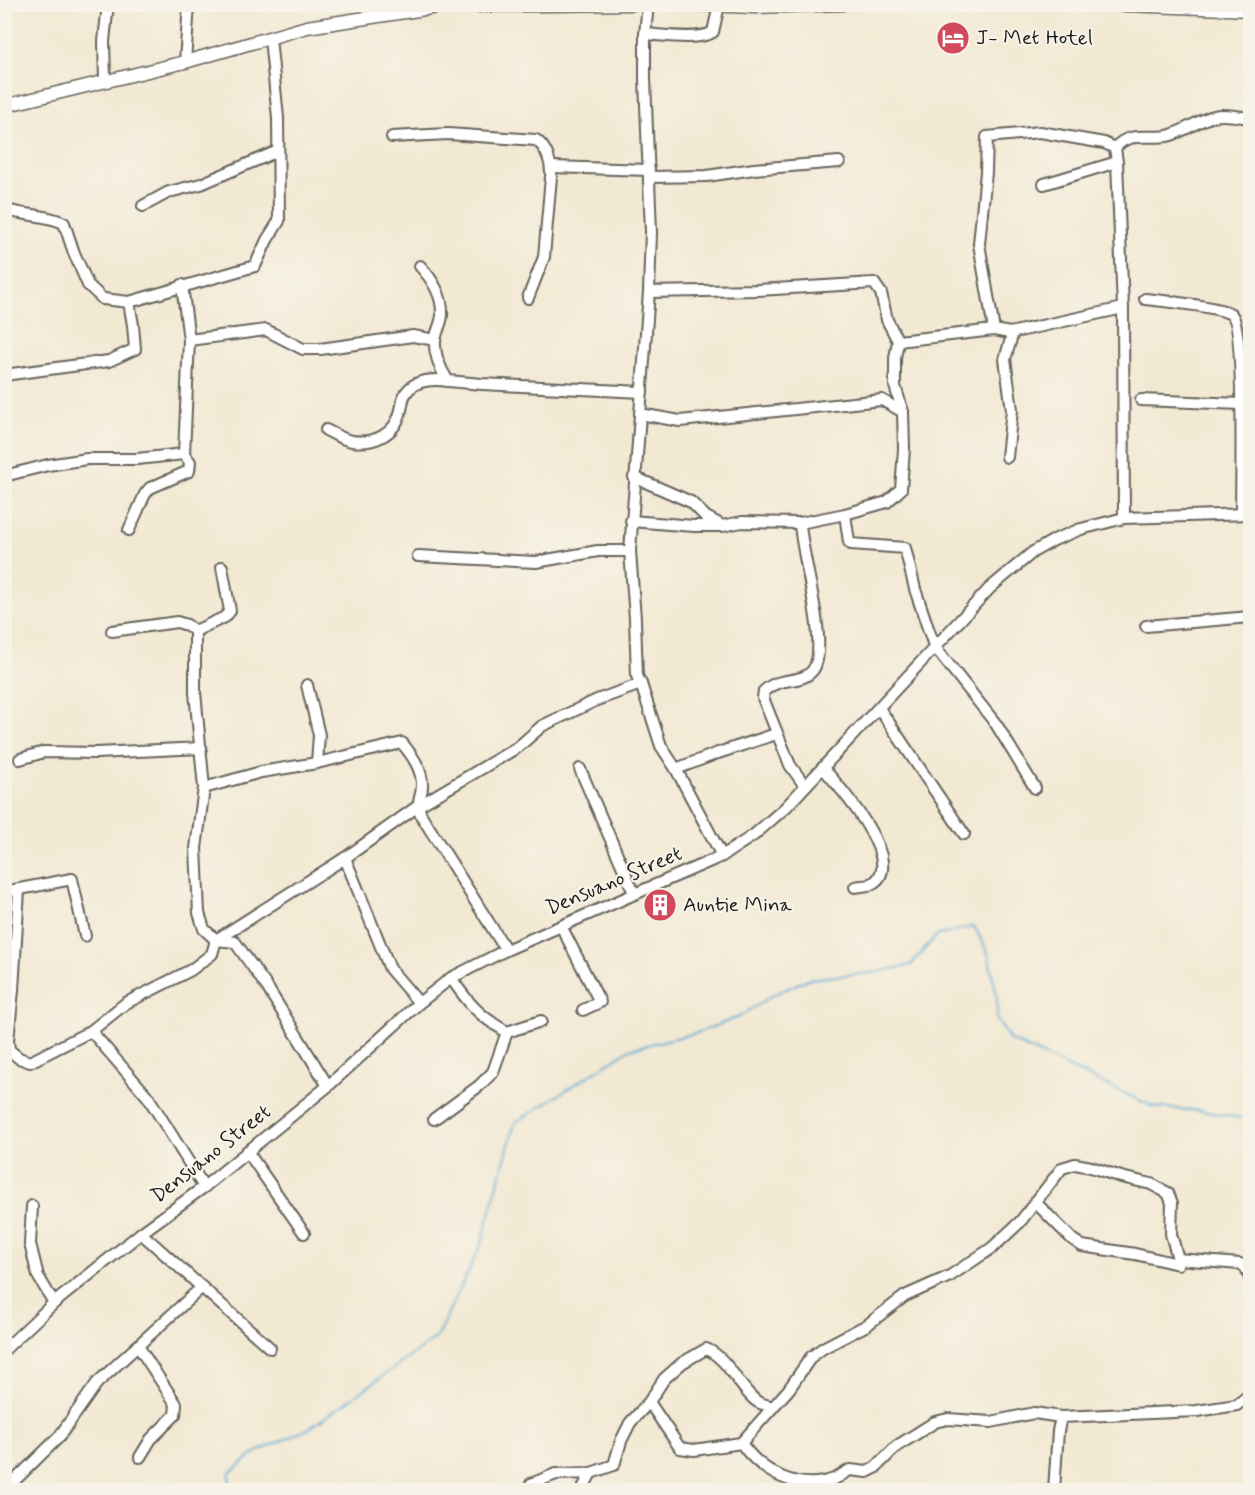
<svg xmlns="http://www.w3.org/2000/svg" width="1255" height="1495" viewBox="0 0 1255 1495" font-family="Mynerve,sans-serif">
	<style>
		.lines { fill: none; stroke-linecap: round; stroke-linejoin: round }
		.stream { stroke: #5aa9d4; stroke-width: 2 }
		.minor-casing { stroke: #67645c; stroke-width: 14 }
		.tertiary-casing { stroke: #67645c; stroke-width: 15 }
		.minor { stroke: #fff; stroke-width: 10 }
		.tertiary { stroke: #fff; stroke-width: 12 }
		.labels { text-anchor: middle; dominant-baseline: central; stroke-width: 4.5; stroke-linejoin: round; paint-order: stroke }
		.poi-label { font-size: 21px; fill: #1c1c1c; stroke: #f7f3e8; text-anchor: start }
		.street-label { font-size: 21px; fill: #1c1c1c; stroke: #f7f3e8 }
	</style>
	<rect width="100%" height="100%" fill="#f7f3e8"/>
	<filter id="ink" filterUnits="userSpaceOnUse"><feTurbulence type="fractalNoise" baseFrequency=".0167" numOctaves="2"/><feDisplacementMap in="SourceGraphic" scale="12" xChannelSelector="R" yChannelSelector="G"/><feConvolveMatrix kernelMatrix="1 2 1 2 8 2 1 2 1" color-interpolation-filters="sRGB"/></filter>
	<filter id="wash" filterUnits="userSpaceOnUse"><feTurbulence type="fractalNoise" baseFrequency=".008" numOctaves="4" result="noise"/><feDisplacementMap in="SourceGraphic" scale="24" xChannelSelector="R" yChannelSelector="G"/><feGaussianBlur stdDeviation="1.35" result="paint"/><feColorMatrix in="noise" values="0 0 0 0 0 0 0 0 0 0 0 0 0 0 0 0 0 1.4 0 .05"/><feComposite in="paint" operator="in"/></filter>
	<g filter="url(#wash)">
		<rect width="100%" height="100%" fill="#f2e9d3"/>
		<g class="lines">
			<polyline class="stream" points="231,1490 229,1474 255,1453 310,1428 436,1338 481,1245 515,1123 630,1049 697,1033 739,1017 773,995 808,979 877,972 911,965 936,936 974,926 988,953 997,997 997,1020 1010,1040 1154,1107 1202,1111 1240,1118"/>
		</g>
	</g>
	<g filter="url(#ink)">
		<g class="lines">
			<defs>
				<g id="minor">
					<polyline points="648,4 645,34 645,79 651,232 649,292 630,551 635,619 637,676 641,684 661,746 676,769 722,856"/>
					<path d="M645 34C661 35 700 41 713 32L719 5"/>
					<polyline points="185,62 189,4"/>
					<polyline points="105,80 104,41 108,4"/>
					<path d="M392 137 448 134 536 140C547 148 552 164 551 177L544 257 528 298"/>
					<polyline points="551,167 649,170"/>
					<polyline points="650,177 707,176 754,169 839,162"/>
					<polyline points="1044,184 1117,162"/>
					<polyline points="143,206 169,192 201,184 278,151"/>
					<path d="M4 209C24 216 45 214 64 223L74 253 88 285 103 299 129 302 255 266 267 240 279 221 278 118 270 38"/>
					<path d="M420 266C432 279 442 294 442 312 443 320 438 328 436 336 432 350 440 369 448 381L482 384 642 392"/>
					<path d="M1145 299C1163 301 1218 306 1231 314 1245 324 1241 487 1241 513"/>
					<polyline points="1123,308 1124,518"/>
					<polyline points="994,330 979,244 986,172 987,137 1040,132 1104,143 1115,148"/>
					<polyline points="189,340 266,330 303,349 320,349 413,336 435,340"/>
					<path d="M898 341 994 330 1010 333 1123 308 1117 162 1115 148C1131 129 1151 141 1171 135 1186 130 1199 120 1214 116 1225 113 1239 117 1250 118"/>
					<polyline points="4,375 109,361 135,349 133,325 129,302"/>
					<polyline points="1141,400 1241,404"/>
					<polyline points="640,414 680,421 882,400 903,412"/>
					<path d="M326 430C334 434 344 440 352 441 375 444 396 434 401 410 403 402 402 396 409 389 419 379 434 379 448 381"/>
					<polyline points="1007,457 1012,410 1005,359 1011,339 1010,333"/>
					<polyline points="4,476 48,465 87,459 137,459 184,454"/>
					<polyline points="634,477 691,502 706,517 719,524"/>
					<polyline points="845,514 849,542 851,544 905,548 915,589 934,646 996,724 1035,788"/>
					<polyline points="631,521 694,526 722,526 742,522 800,523 845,514 887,502 901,489 904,449 903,412 895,386 895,358 898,341 887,320 881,293 874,283 758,290 649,292"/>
					<path d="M800 523C801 555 830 647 813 670 801 685 781 675 764 691L763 698 790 765 805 786"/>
					<polyline points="129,530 145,494 150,488 189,471 190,462 184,454 189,340 182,285"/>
					<polyline points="418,556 536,562 598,551 630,551"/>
					<polyline points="1146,626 1250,617"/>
					<polyline points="112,631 177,622 187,625 195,631"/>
					<polyline points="195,631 195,692 204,788 196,848 199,913 204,929 216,940 235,942 267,987 328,1086"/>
					<polyline points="195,631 225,617 230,611 222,567"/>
					<polyline points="307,685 319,735 317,763"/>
					<polyline points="879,708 964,834"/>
					<polyline points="20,759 44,752 96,753 201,748"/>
					<path d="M823 768C838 785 912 868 869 885 865 886 859 886 855 887"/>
					<polyline points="580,769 634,893"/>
					<polyline points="676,769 718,753 776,734"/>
					<path d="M204 788 261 772 317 763 402 743C412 755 423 770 422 787 421 799 416 802 421 815L506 950"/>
					<polyline points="345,858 390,969 419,1003"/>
					<polyline points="19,890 13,990 8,1040 9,1050 19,1058 30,1062 91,1031 126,1003 191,970 212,954 216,940 345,858 418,806 518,747 542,726 597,700 641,684"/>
					<polyline points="4,892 72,879 85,936"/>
					<polyline points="561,926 600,1002 583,1010"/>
					<path d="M451 978C469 1004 479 1016 507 1032"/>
					<polyline points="91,1031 148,1097 204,1187"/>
					<polyline points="434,1119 479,1086 493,1072 507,1032 541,1021"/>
					<polyline points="247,1151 304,1233"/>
					<polyline points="1035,1202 1072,1239 1082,1246 1135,1254 1178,1264 1178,1259"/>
					<polyline points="32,1206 30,1244 38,1276 54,1303"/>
					<polyline points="141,1233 270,1348"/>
					<polyline points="1178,1259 1240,1264 1245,1266 1250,1278"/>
					<polyline points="138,1346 176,1404 175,1415 151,1439 140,1457"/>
					<polyline points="4,1350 54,1303 141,1233 204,1187 328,1086 419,1003 451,978 506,950 722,856 754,835 786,807 990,588 1033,552 1056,539 1081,529 1124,518 1250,514"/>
					<polyline points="649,1402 680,1448 694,1450 741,1443 789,1389 811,1357 823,1348 867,1325 905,1296 950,1276 992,1248 1020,1222 1062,1168 1075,1164 1091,1167 1121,1177 1151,1184 1168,1193 1172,1203 1171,1234 1178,1259"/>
					<path d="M741 1443C762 1473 798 1492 834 1479 840 1477 845 1472 850 1470L867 1472 875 1468 897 1446 935 1422 948 1419 991 1422 1034 1413 1061 1417"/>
					<polyline points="1250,1464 1250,1467"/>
					<path d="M531 1484 556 1474 591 1473 614 1465 621 1441 630 1423 649 1402 664 1379 682 1363 706 1349C728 1358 737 1385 755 1400 759 1404 767 1405 773 1407"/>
					<polyline points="5,1490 59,1437 97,1383 202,1287"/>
					<polyline points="582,1490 591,1473"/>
					<polyline points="1054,1490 1058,1431 1061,1417 1197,1411 1237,1405 1250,1394"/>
				</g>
				<g id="tertiary">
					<polyline points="680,4 754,7 843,4"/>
					<polyline points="1102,4 1250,10"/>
					<polyline points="4,106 185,62 307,27 444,6 633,4"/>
				</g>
			</defs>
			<use href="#minor" class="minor-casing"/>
			<use href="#tertiary" class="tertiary-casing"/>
			<use href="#minor" class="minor"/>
			<use href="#tertiary" class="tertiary"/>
		</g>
	</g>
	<defs>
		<symbol id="hotel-disc" viewBox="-11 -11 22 22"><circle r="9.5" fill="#d1495b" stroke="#f7f3e8"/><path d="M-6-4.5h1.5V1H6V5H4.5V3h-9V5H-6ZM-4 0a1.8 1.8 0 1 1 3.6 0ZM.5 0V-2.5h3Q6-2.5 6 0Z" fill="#fff"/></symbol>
		<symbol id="building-disc" viewBox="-11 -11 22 22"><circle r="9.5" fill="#d1495b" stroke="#f7f3e8"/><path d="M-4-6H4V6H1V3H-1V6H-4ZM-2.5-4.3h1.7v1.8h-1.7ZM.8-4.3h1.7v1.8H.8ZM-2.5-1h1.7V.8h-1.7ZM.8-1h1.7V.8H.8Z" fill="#fff"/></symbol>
	</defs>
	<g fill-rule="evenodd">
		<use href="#hotel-disc" x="934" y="19" width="38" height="38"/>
		<use href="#building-disc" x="641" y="886" width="38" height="38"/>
	</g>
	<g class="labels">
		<g class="poi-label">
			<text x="976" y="38">J- Met Hotel</text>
			<text x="683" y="905">Auntie Mina</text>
		</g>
		<g class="street-label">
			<text transform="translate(614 881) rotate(-23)">Densuano Street</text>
			<text transform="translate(211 1154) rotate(-38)">Densuano Street</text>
		</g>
	</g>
	<rect width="1255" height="1495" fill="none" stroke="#f7f3e8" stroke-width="24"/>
</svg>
